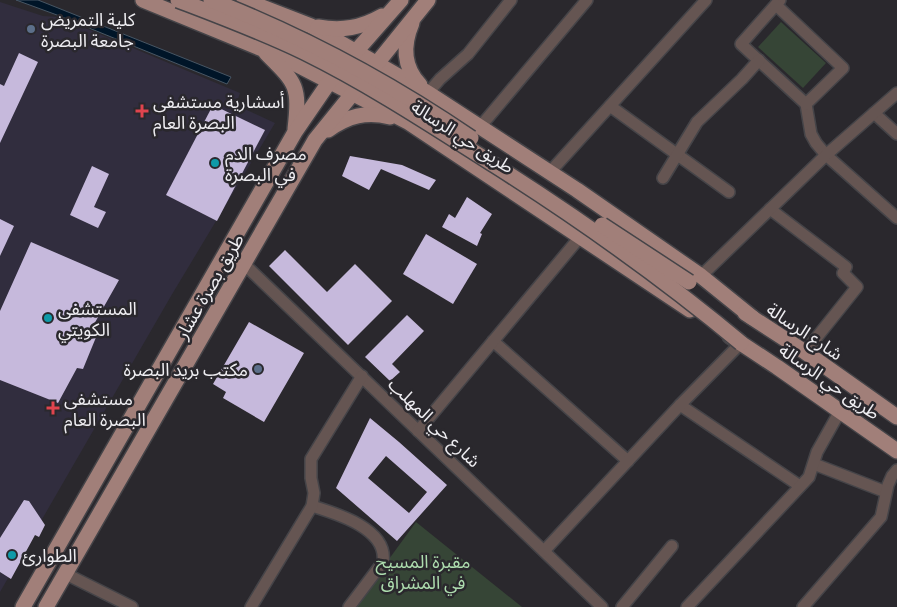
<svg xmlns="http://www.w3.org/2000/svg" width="897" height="607" viewBox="0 0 897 607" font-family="Barlow,'Noto Sans Arabic',sans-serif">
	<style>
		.medical { fill: #312d3e }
		.green { fill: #364536 }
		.water { fill: #001528; stroke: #475664 }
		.building { fill: #c6b9dc; fill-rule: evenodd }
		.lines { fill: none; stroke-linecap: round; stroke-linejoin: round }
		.street-casing { stroke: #454448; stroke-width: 14 }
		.primary-casing { stroke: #454448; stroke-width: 18 }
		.street { stroke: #655552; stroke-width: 11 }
		.primary { stroke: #a17f79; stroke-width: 15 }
		.primary-bridge-casing { stroke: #454448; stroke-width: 18; stroke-linecap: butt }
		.primary-bridge { stroke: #a17f79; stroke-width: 15 }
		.service-dot { fill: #5c6f8a; stroke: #2a282d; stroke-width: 2 }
		.health-dot { fill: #e0444e; stroke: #2a282d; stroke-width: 2 }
		.culture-dot { fill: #0f9aa8; stroke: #2a282d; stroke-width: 2 }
		.labels { text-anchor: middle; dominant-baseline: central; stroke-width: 5; stroke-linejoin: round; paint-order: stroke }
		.poi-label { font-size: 18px; fill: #eeedf1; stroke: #2a282d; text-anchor: start }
		.street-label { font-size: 18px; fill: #eeedf1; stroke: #2a282d }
		.park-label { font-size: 18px; fill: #addcae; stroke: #2a282d }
	</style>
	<rect width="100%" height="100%" fill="#2a282d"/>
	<polygon class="medical" points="0,2 43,16 59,17 240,93 236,105 275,123 171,296 0,592"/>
	<g class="green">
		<polygon points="781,22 826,63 803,88 758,47"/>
		<polygon points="416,522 522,607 354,607"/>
	</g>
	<polygon class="water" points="16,0 38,0 231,77 227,84 57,15"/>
	<g class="building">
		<polygon points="19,53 38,62 0,143 0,84 4,86"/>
		<polygon points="213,105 265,130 217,221 166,195"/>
		<polygon points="350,156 402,165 436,180 429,190 381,169 369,190 342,176"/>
		<polygon points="92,166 109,174 94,207 106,212 98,228 70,215"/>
		<polygon points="467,197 492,214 480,233 482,234 477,246 442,227 449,214 455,218"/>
		<polygon points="0,219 14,226 0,256"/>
		<polygon points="426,234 477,264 453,304 403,274"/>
		<polygon points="31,242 119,280 93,326 99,330 83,369 77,368 58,403 0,380 0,311"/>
		<polygon points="285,250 327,292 355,264 392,301 348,345 269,266"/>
		<polygon points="407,315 424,331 392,364 400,372 390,381 365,357"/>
		<polygon points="249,322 304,353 264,422 223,398 226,392 213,384"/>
		<path d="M370 418 399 442 447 485 397 541 336 488ZM386 456 427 492 409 513 368 478Z"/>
		<polygon points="24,500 29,501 45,525 39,537 35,535 11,579 0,572 0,538"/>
	</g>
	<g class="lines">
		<defs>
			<g id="street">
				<polyline points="780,0 741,44 806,104 811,134 816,143 826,155 897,218"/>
				<polyline points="776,5 843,68 806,104"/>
				<polyline points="428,93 440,79 468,54 511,0"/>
				<polyline points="610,106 729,192"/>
				<polyline points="874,113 897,134"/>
				<polyline points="480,127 587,0"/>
				<polyline points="550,172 706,0"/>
				<polyline points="663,178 697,122 742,79 759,60"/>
				<polyline points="770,209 846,267 843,273 857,287 805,352"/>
				<polyline points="243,263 602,607"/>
				<polyline points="701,276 826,155 897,93"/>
				<polyline points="493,341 628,461"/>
				<polyline points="680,405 800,486"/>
				<polyline points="418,431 580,237"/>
				<polyline points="814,464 886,492"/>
				<path d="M312 506C338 514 388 529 383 562L349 607"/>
				<polyline points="544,551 680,405 741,343"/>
				<polyline points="64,573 132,607"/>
				<polyline points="251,607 312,506 314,493 311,478 311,459 362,376"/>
				<polyline points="622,607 672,546"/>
				<polyline points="687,607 809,477 817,452 840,411"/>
				<polyline points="803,607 881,517 888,485 892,476 897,470"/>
			</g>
			<g id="primary">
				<polyline points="143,0 284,58 408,122 690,310"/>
				<polyline points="244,0 311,26 428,93 577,190 701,276 753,318"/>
				<path d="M412 23C403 44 403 67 420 85"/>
				<path d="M318 27C342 31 361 28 382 16"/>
				<path d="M266 53C296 83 300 85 295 129"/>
				<path d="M328 130C348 116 366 111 390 117"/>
				<polyline points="745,313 805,352 897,417"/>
				<polyline points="730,336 777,367 897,451"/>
				<polyline points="23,607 295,132 330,81 401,0"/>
				<polyline points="46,607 315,140 428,0"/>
			</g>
		</defs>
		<use href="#street" class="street-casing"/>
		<use href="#primary" class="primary-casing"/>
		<use href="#street" class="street"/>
		<use href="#primary" class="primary"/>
		<defs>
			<g id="primary-bridge">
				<path d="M178 0C220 16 263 32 304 52 371 85 433 126 496 166 581 220 663 278 741 343"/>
				<path d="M211 0C303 36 389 82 471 138"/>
				<polyline points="602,225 689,282"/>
			</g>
		</defs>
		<use href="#primary-bridge" class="primary-bridge-casing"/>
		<use href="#primary-bridge" class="primary-bridge"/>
	</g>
	<g class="service-dot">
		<circle cx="31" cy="29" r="5"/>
		<circle cx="258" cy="369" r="5"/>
	</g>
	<g class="health-dot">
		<path d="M139.5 103.5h5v5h5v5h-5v5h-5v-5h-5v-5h5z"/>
		<path d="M50.5 400.5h5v5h5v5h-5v5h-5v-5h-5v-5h5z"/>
	</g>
	<g class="culture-dot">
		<circle cx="215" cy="163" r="5"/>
		<circle cx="48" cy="318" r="5"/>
		<circle cx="12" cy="555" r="5"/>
	</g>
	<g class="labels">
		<g class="poi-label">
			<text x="41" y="19">كلية التمريض<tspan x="41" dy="21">جامعة البصرة</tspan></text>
			<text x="153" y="101">أسشارية مستشفى<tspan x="153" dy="21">البصرة العام</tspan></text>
			<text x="225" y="153">مصرف الدم<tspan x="225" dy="21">في البصرة</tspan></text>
			<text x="58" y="308">المستشفى<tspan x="58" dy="21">الكويتي</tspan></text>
			<text x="248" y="369" text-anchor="end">مكتب بريد البصرة</text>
			<text x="64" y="398">مستشفى<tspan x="64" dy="21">البصرة العام</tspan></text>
			<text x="22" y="555">الطوارئ</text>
		</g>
		<g class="street-label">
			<text transform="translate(463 136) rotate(33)">طريق حي الرسالة</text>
			<text transform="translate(209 286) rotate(-60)">طريق بصرة عشار</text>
			<text transform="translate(805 331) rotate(34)">شارع الرسالة</text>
			<text transform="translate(830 381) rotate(35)">طريق حي الرسالة</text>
			<text transform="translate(435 422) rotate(44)">شارع حي المهلب</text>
		</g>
		<g class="park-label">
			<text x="423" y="561">مقبرة المسيح<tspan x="423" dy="21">في المشراق</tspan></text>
		</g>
	</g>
</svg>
